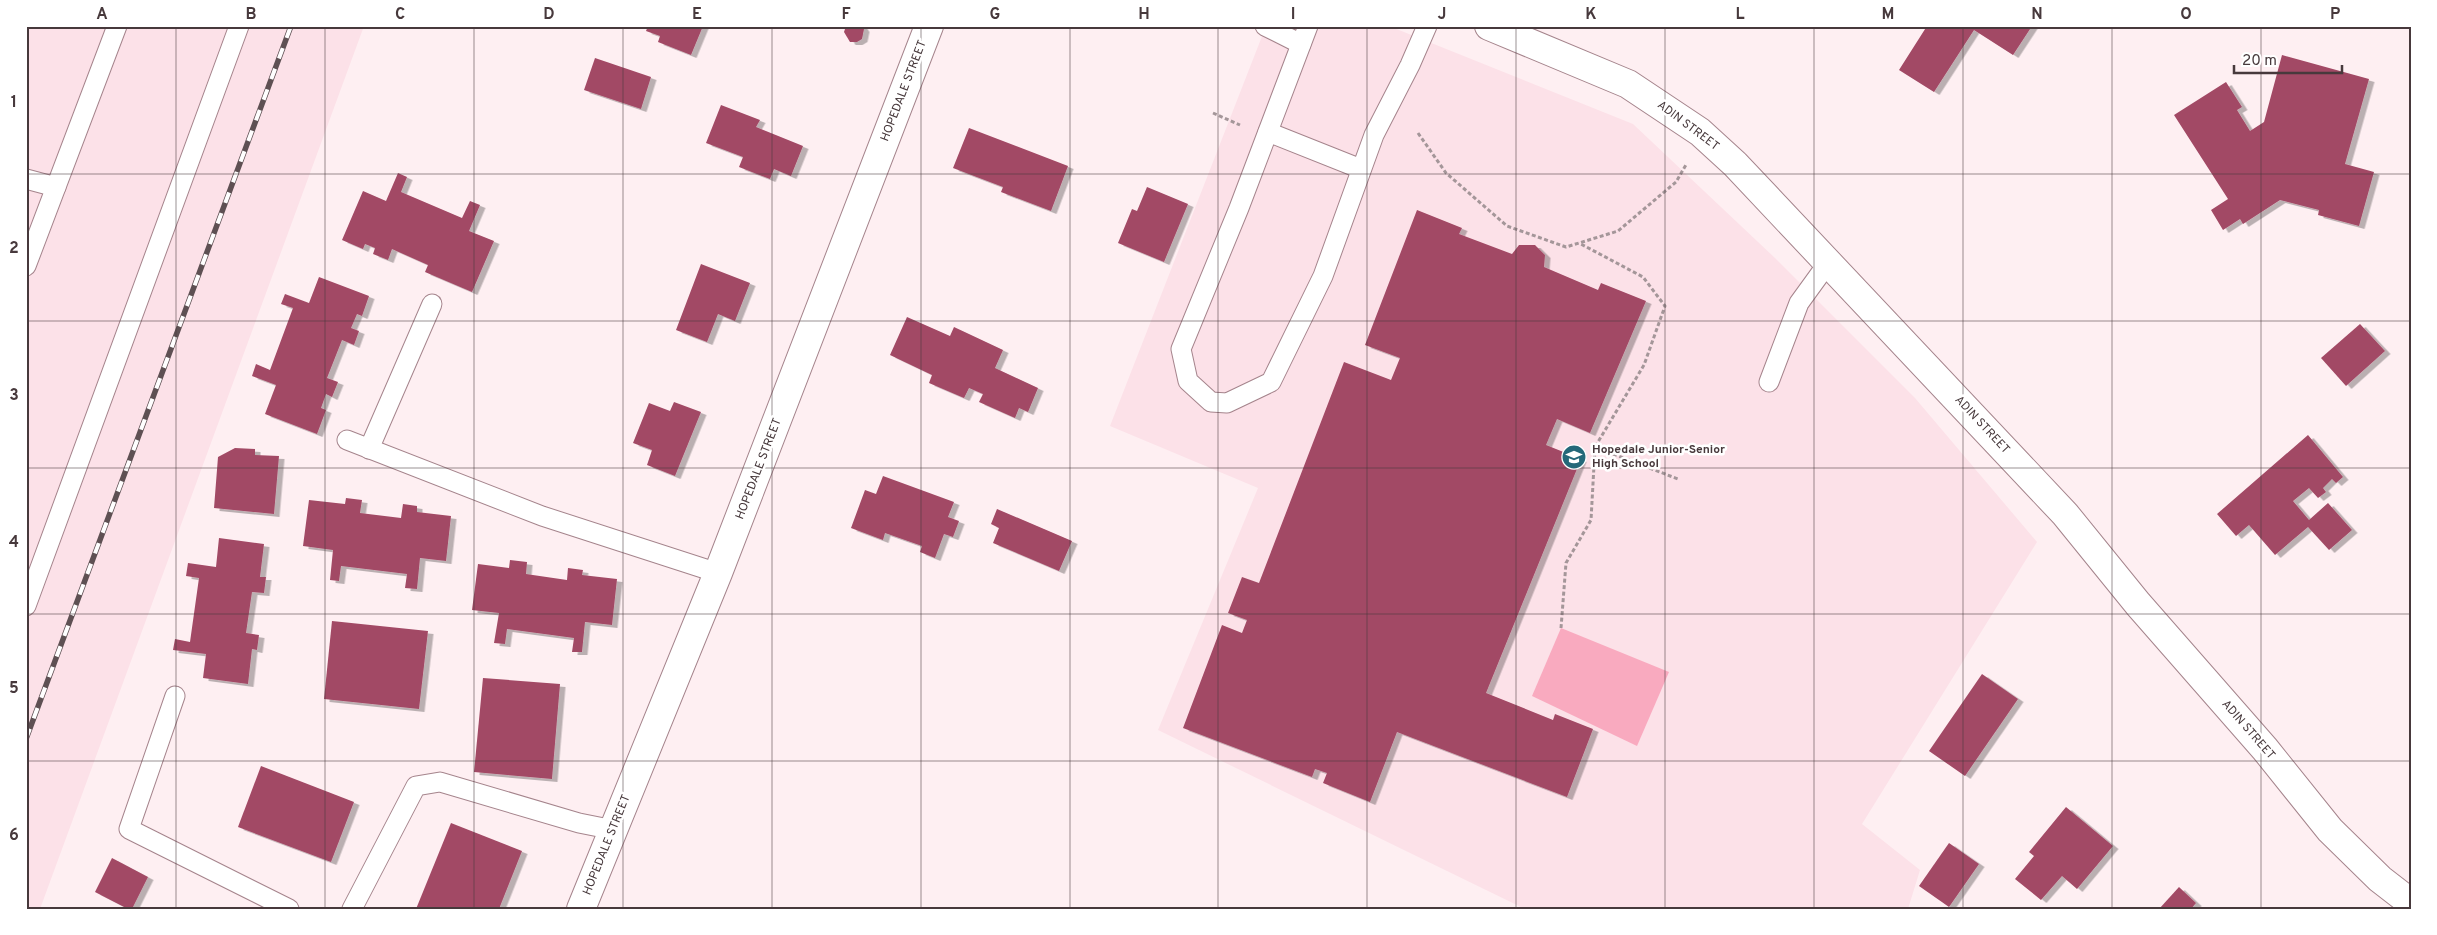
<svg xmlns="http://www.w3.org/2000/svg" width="2437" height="935" viewBox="0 0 2437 935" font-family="Overpass,sans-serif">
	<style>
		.built { fill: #fce1e8 }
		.green { fill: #f9aabf }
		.building { fill: #a24965; filter: url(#shadow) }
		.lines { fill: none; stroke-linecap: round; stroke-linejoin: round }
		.lane-casing { stroke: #a5848c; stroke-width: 21 }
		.secondary-casing { stroke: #a5848c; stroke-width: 30 }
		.path { stroke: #a49699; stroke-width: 3; stroke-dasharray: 4 2.5; stroke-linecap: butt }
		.lane { stroke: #fff; stroke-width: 19 }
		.secondary { stroke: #fff; stroke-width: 28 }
		.rail-casing { stroke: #5e5053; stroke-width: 5.5 }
		.rail { stroke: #fff; stroke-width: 4; stroke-dasharray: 11; stroke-linecap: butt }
		.grid { fill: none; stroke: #47393c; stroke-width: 1; stroke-opacity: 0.55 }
		.labels { text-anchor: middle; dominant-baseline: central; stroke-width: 5; stroke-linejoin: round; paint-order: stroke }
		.street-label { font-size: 12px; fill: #47393c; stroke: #fff }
		.poi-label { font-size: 12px; font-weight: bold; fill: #47393c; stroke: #fff; text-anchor: start }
		.neatline { fill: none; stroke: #47393c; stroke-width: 2 }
		.grid-label { font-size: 16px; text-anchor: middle; font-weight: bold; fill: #47393c }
	</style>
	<defs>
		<filter id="shadow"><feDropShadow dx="5.5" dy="3" stdDeviation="0" flood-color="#0004"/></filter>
	</defs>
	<rect width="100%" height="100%" fill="#feeff2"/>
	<g class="built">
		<polygon points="26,26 364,26 40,909 26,909"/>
		<polygon points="1266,26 1389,26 1633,124 1775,258 1915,398 2037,542 1862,824 1920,870 1908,909 1525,909 1158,730 1258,488 1110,426"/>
	</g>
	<polygon class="green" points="1561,628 1669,672 1637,746 1532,696"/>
	<g class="building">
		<polygon points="648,26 703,26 691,55 658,42 660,36 646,31"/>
		<polygon points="846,26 862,26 864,29 862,39 857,42 850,42 844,32"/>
		<polygon points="1927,26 2032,26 2013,55 1974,30 1934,92 1899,70"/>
		<polygon points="2282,55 2369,79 2345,164 2374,172 2359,226 2318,215 2319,210 2280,200 2243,224 2240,219 2223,230 2211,210 2228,199 2174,115 2226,82 2242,107 2237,110 2250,131 2264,122"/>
		<polygon points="595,58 651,77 641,109 584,90"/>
		<polygon points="721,105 760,120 756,127 803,146 791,176 774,169 770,179 739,167 743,157 706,143"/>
		<polygon points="969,128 1068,166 1051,211 1001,192 1003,187 953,168"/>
		<polygon points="398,173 407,177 401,192 462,218 470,201 480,205 469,231 494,241 472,292 425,272 428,265 392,249 388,260 373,254 375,248 365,244 363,249 342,240 363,191 386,201"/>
		<polygon points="1147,187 1188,204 1164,262 1118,243 1132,209 1137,211"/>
		<polygon points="1417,210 1462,228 1459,234 1512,254 1519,245 1535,245 1545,255 1544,267 1598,290 1601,283 1646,301 1590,433 1557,419 1546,445 1581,459 1486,693 1553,720 1555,714 1593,729 1567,797 1397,732 1370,802 1323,783 1327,773 1315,769 1312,777 1183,728 1222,625 1242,633 1247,620 1228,613 1242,577 1259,583 1344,362 1391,380 1400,358 1365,345"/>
		<polygon points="701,264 750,283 735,321 718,314 707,342 676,330"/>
		<polygon points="319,277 369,296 362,316 357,314 351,328 359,331 354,345 342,340 327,378 338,382 332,397 326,394 321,408 326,410 317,434 265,414 276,385 252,376 256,364 270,370 293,308 281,304 285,294 309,303"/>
		<polygon points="907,317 950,336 954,327 1003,350 995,368 1038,388 1028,412 1019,408 1015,418 979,402 983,394 969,388 964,398 929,383 932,375 890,355"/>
		<polygon points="2360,324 2385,351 2346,386 2321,358"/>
		<polygon points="674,402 701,412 675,476 647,465 652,450 633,443 649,403 670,411"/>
		<polygon points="2308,435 2343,477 2336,483 2332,479 2323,488 2326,492 2318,498 2309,488 2293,501 2309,520 2328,503 2352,530 2329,550 2308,527 2275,555 2249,525 2236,536 2217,514"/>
		<polygon points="235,448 255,449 255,455 279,456 274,514 214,508 218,457"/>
		<polygon points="883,476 954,502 948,517 959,521 953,537 944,534 935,558 920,552 922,546 885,533 883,540 851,528 865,490 876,494"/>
		<polygon points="346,498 362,500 360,513 401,518 403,504 417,506 417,512 451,516 446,561 420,558 417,589 405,588 407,574 341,566 339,581 330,580 333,550 303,546 309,500 345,504"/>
		<polygon points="997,509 1072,541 1059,571 993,543 999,528 991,524"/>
		<polygon points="219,538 264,544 260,577 266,577 264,593 252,592 246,633 259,635 257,650 252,649 248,684 203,678 206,654 173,650 175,639 190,642 199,578 186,576 188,563 216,567"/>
		<polygon points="510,560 527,562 526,574 567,580 568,568 583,570 582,575 617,579 612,625 585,622 582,652 572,652 574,638 507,629 505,644 494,643 499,613 472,610 478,564 509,568"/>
		<polygon points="332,621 428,631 419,709 324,699"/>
		<polygon points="1982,674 2018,699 1965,776 1929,751"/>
		<polygon points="483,678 560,684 552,779 474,772"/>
		<polygon points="261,766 354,802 331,862 238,827"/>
		<polygon points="2066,807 2113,846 2077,889 2062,876 2041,900 2015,879 2034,856 2029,852"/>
		<polygon points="451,823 522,851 499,909 416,909"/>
		<polygon points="1949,843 1979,864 1949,907 1919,886"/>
		<polygon points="112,858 148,877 132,909 128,909 95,892"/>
		<polygon points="2179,887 2196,903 2191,909 2159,909"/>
	</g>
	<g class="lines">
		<defs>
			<g id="lane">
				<polyline points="1265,26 1301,44"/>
				<polyline points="1308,26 1239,208 1181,349 1188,381 1211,402 1227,403 1271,382 1323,276 1374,135 1410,65 1427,26"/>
				<polyline points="1268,132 1361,169"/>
				<polyline points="26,179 56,187"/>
				<polyline points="26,266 117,26"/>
				<polyline points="1769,382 1799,303 1828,263"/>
				<polyline points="347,440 542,516 718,573"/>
				<polyline points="369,449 432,304"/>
				<polyline points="26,606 239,26"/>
				<polyline points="175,696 129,829 289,909"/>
				<polyline points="352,909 416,786 440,782 579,823 614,830"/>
			</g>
			<g id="secondary">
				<polyline points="1489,26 1628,84 1700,132 1735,164 2065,514 2138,604 2265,749 2330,830 2380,879 2411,903"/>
				<polyline points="581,909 718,573 929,26"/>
			</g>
		</defs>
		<use href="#lane" class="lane-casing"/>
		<use href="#secondary" class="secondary-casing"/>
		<g class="path">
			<polyline points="1213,113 1240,125"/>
			<polyline points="1418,133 1446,173 1507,226 1566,247 1618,231 1676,182 1687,163"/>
			<polyline points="1595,447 1678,479"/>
			<polyline points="1561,628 1566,563 1591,520 1595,447 1644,365 1665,306 1643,277 1579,243"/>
		</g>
		<use href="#lane" class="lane"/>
		<use href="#secondary" class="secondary"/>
		<defs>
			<polyline id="rail" points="26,739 291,26"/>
		</defs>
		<use href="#rail" class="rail-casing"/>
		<use href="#rail" class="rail"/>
	</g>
	<path class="grid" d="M176 26V909M325 26V909M474 26V909M623 26V909M772 26V909M921 26V909M1070 26V909M1218 26V909M1367 26V909M1516 26V909M1665 26V909M1814 26V909M1963 26V909M2112 26V909M2261 26V909M26 174H2411M26 321H2411M26 468H2411M26 614H2411M26 761H2411"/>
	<defs>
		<symbol id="school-disc" viewBox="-11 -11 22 22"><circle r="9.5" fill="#246879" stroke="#fff"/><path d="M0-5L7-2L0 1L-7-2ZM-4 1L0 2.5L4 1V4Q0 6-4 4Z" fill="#fff"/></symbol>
	</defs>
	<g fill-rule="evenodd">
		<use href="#school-disc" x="1560" y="443" width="28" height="28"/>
	</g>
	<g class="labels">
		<g class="street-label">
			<text transform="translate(904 91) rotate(-69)">HOPEDALE STREET</text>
			<text transform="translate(1688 126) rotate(37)">ADIN STREET</text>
			<text transform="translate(1982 425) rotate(47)">ADIN STREET</text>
			<text transform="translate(759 469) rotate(-69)">HOPEDALE STREET</text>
			<text transform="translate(2248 730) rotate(49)">ADIN STREET</text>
			<text transform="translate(607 845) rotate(-68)">HOPEDALE STREET</text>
		</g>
		<g class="poi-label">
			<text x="1592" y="450">Hopedale Junior-Senior<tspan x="1592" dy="14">High School</tspan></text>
		</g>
	</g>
	<rect width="2437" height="935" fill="none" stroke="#ffffff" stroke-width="55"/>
	<path d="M2234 65v8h108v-8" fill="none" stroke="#47393c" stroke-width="2.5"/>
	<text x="2242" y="65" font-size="15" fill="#47393c" stroke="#ffffff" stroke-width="4" paint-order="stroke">20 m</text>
	<rect x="28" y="28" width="2382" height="880" class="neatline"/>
	<g class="grid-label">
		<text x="102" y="19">A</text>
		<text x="251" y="19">B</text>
		<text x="400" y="19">C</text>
		<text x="549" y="19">D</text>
		<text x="697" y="19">E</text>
		<text x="846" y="19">F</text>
		<text x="995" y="19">G</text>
		<text x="1144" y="19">H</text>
		<text x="1293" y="19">I</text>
		<text x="1442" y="19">J</text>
		<text x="1591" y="19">K</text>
		<text x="1740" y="19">L</text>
		<text x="1888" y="19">M</text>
		<text x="2037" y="19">N</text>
		<text x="2186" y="19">O</text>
		<text x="2335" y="19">P</text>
		<text x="14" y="107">1</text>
		<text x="14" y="253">2</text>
		<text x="14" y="400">3</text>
		<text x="14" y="547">4</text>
		<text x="14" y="693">5</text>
		<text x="14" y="840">6</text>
	</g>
</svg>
